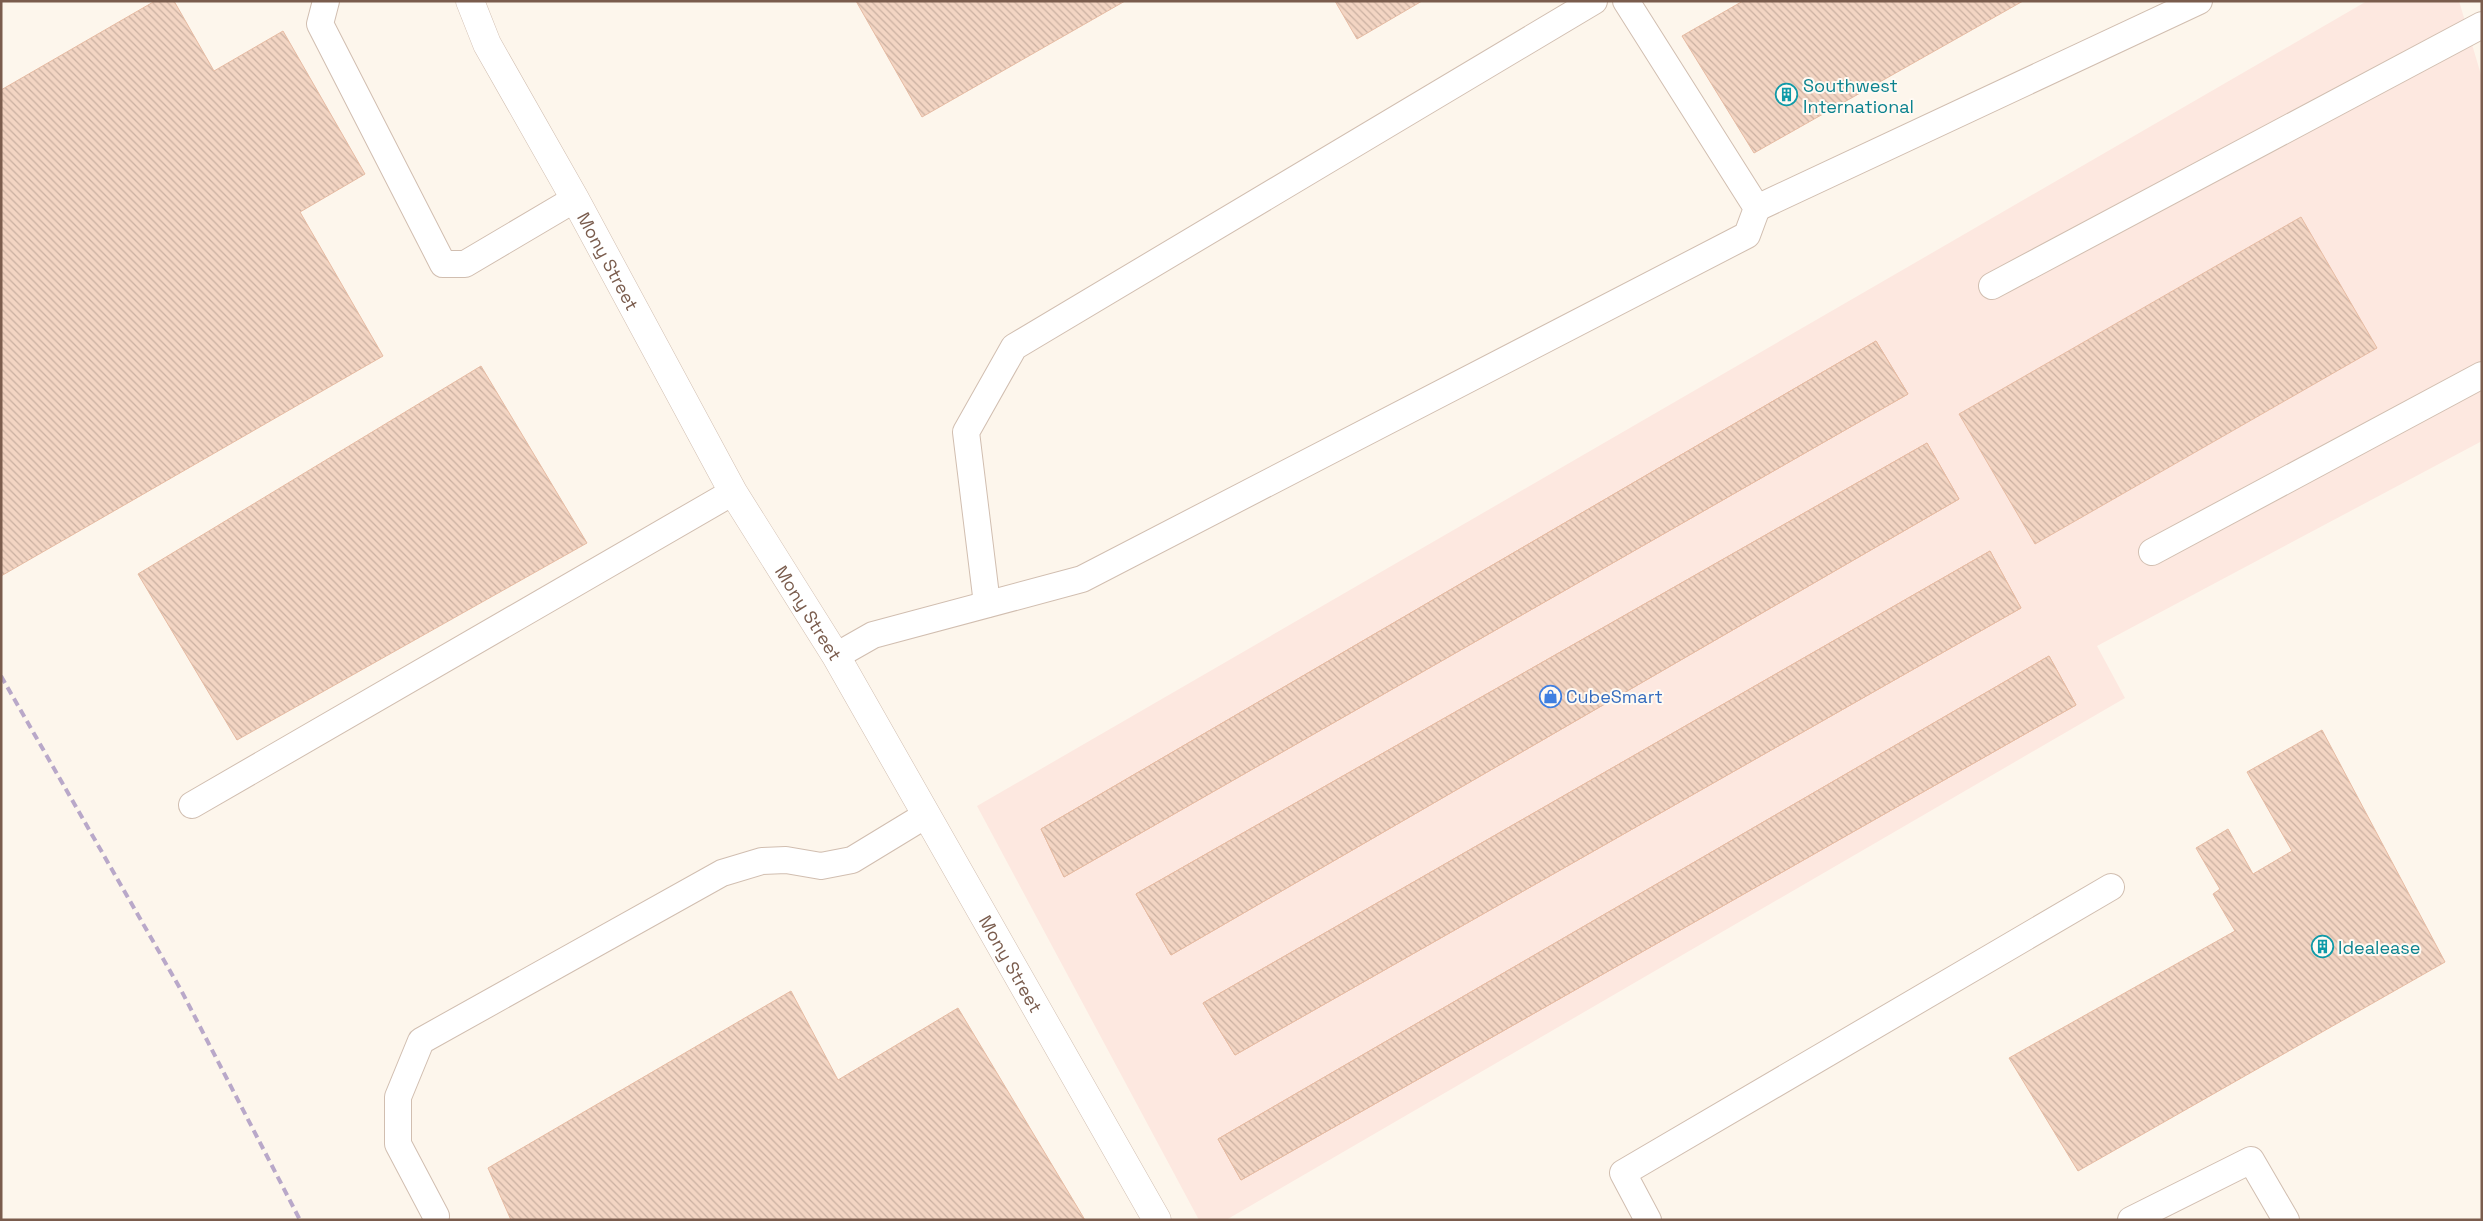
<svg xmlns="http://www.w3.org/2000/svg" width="2483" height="1221" viewBox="0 0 2483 1221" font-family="'Space Grotesk',sans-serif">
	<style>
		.commercial { fill: #fde8e0 }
		.building { fill: url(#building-back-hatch); stroke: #e6bba3 }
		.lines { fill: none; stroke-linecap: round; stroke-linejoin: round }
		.service-casing { stroke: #d1beb0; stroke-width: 28 }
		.minor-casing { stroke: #d1beb0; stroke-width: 29 }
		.service { stroke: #fff; stroke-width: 26 }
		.minor { stroke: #fff; stroke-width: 28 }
		.rail { stroke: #b9a8c9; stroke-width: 4; stroke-dasharray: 8 5; stroke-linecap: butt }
		.labels { text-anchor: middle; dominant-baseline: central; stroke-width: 4; stroke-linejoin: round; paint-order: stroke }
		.culture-label { font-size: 18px; fill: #0d838f; stroke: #fffaf3; text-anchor: start }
		.street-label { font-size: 18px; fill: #7a5c4d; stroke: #fffaf3 }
		.shop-label { font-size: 18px; fill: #366cbe; stroke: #fffaf3; text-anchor: start }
	</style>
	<defs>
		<pattern id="building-back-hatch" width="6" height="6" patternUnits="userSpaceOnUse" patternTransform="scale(1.25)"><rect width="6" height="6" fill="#f3d5c3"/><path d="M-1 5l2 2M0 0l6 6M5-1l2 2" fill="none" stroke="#cab0a1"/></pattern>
	</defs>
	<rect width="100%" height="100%" fill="#fdf6ec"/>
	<polygon class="commercial" points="2367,1 2459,1 2482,78 2482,441 2097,646 2125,698 1226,1220 1199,1220 977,806"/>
	<g class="building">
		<polygon points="155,1 174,1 214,71 283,31 365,174 300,212 383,356 1,576 1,90"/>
		<polygon points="856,1 1125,1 922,117"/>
		<polygon points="1335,1 1422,1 1357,39"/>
		<polygon points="1743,1 2023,1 1754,153 1682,36"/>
		<polygon points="2301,217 2377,348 2035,544 1959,414"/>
		<polygon points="1876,341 1908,394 1064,877 1041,829"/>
		<polygon points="1876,341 1908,394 1064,877 1041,829"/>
		<polygon points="481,366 587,543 237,740 138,574"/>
		<polygon points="1927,443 1959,499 1171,955 1136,894"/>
		<polygon points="1927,443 1959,499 1171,955 1136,894"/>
		<polygon points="1990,551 2021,608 1235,1055 1203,1003"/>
		<polygon points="1990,551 2021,608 1235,1055 1203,1003"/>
		<polygon points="2049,656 2076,705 1241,1180 1218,1139"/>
		<polygon points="2049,656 2076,705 1241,1180 1218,1139"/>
		<polygon points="2322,730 2445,962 2078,1171 2009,1058 2235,931 2213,894 2220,889 2196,848 2228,829 2253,874 2292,851 2247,772"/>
		<polygon points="791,991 838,1080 958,1008 1085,1220 511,1220 488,1168"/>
	</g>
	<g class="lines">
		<defs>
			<g id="service">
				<polyline points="326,1 320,24 443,264 465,264 575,199"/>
				<polyline points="1757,208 2199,1"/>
				<polyline points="1992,286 2482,25"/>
				<polyline points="2152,552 2482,375"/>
				<polyline points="987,604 966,432 1014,347 1594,1"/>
				<polyline points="836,656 873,635 1082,579 1747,235 1757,208 1626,1"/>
				<polyline points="192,805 733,492"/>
				<polyline points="436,1216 398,1144 398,1097 421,1041 722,873 762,861 786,860 821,866 852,860 926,815"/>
				<polyline points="1648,1220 1623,1173 2111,887"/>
				<polyline points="2131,1220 2251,1160 2286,1220"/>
			</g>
			<g id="minor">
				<path id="s1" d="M470 1 487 44 575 199 733 492 836 656 1157 1220"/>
			</g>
		</defs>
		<use href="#service" class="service-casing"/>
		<use href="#minor" class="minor-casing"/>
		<use href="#service" class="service"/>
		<use href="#minor" class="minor"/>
		<polyline class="rail" points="1,676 181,990 300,1220"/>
	</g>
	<defs>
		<symbol id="building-ring" viewBox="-11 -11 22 22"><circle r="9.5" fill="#fffaf3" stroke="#0f9aa8" stroke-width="1.5"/><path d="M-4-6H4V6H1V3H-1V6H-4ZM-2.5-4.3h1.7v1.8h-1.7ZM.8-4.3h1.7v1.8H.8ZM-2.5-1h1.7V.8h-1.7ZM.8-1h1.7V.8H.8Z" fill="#0f9aa8"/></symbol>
		<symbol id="shop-ring" viewBox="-11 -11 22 22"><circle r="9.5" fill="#fffaf3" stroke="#3f7fe0" stroke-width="1.5"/><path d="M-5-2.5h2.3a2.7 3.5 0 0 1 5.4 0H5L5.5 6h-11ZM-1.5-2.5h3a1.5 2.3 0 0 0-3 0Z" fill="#3f7fe0"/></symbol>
	</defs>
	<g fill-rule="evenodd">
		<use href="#building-ring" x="1774" y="82" width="25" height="25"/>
		<use href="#shop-ring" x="1538" y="684" width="25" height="25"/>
		<use href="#building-ring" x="2310" y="934" width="25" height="25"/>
	</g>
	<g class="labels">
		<g class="culture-label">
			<text x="1803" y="85">Southwest<tspan x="1803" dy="21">International</tspan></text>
			<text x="2338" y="947">Idealease</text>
		</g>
		<g class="street-label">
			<text stroke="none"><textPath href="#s1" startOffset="295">Mony Street</textPath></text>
			<text stroke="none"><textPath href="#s1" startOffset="700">Mony Street</textPath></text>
			<text stroke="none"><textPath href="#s1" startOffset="1105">Mony Street</textPath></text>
		</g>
		<g class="shop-label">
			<text x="1566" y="696">CubeSmart</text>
		</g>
	</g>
	<rect width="2483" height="1221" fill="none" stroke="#7a5c4d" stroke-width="5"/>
</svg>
